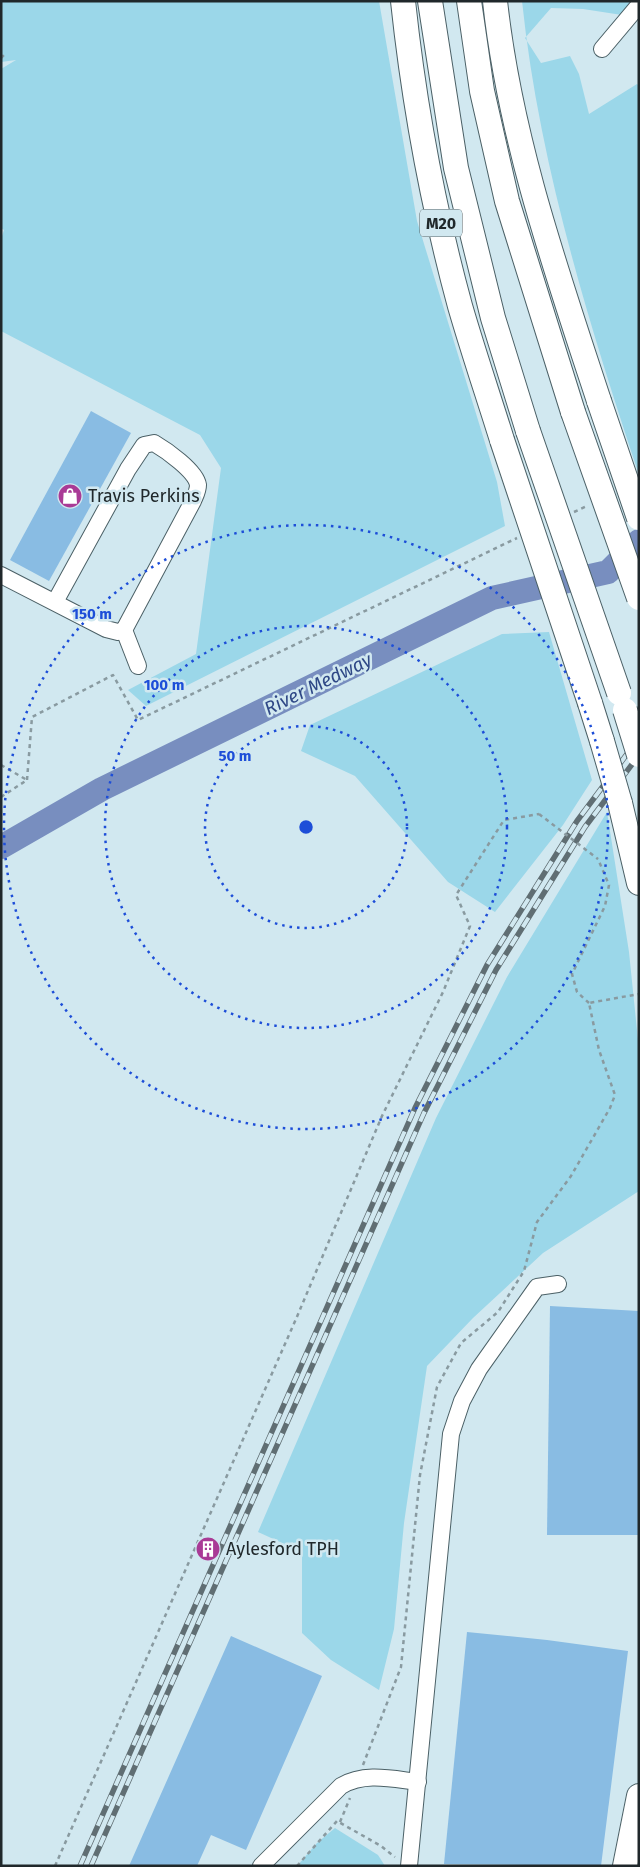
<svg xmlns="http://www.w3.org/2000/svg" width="640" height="1867" viewBox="0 0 640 1867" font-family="'Fira Sans',sans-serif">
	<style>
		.green { fill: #9bd7e9 }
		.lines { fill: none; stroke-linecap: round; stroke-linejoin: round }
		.river { stroke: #788ebf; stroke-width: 24 }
		.building { fill: #89bce3 }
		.minor-casing { stroke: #4b6066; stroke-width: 18 }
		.highway-casing { stroke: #4b6066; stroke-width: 26 }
		.path { stroke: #899aa0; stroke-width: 2.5; stroke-dasharray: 4 4; stroke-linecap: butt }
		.minor { stroke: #fff; stroke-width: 16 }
		.highway { stroke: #fff; stroke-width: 24 }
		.rail-casing { stroke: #606e73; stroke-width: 5.5 }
		.rail { stroke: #d1e8f0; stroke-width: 4; stroke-dasharray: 11; stroke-linecap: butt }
		.highway-bridge-casing { stroke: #4b6066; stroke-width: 26; stroke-linecap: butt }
		.path-bridge { stroke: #899aa0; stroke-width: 2.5; stroke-dasharray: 4 4; stroke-linecap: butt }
		.highway-bridge { stroke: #fff; stroke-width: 24 }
		.ring { fill: none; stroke: #1d4ed8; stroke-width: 2.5; stroke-dasharray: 2.5 5 }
		.labels { text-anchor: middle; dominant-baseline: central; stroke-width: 5; stroke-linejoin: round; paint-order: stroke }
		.shield { fill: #d1e8f0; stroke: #556266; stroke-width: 1 }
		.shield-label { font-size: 16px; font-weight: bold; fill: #20282b }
		.poi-label { font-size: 18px; fill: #20282b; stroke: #d1e8f0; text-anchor: start }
		.water-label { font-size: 19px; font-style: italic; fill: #2f4886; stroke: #d1e8f0 }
		.centre { fill: #1d4ed8; stroke: #d1e8f0; stroke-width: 2.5 }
		.ring-label { font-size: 15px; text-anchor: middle; font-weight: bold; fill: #1d4ed8; stroke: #d1e8f0; stroke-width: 5; stroke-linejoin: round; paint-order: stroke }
	</style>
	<rect width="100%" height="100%" fill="#d1e8f0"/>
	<g class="green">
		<polygon points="1,1 379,1 417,221 497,482 505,526 146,706 128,690 196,654 221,468 200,435 1,331 1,239 4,230 1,228 1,69 16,60 1,62"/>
		<path d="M522 1H633L622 15 583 9 551 8 525 38 541 63 570 56 579 74 589 114 637 84 639 86V475C588 321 539 163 522 1Z"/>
		<polygon points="549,632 592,780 563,825 495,912 448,882 355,776 301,751 310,725 502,634"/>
		<polygon points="607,812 629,952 639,1050 639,1191 543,1253 473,1318 427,1366 404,1523 394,1629 379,1690 331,1660 302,1633 302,1552 258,1532 436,1118 507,977"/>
		<polygon points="335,1828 378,1855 385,1866 297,1866 317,1843"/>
	</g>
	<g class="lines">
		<polyline class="river" points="1,847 102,789 492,598 608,572 639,541"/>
	</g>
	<g class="building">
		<polygon points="91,411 131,433 49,581 10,560"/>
		<polygon points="550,1306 639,1311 639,1535 547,1535"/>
		<polygon points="467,1632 547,1640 628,1651 601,1866 444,1864"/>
		<polygon points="231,1636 322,1676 246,1850 211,1835 197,1866 129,1866"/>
	</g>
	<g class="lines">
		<defs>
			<g id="minor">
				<polyline points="602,49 639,5"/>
				<polyline points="1,575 106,629 118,632 124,630"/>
				<path d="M55 602 128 469 144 445 154 443C166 450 196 471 198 485 198 491 195 496 193 501L124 630"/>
				<polyline points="124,630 138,666"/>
				<path d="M261 1866 341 1786C365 1772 392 1779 418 1782"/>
				<polyline points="409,1866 451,1434 462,1401 479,1369 537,1287 558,1284"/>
			</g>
			<g id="highway">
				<path d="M403 1C414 104 433 207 460 306 473 351 488 395 502 440"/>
				<polyline points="430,1 456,168 493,318 528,431"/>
				<polyline points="469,1 482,91 507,201 573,412"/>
				<path d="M495 1C510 139 556 270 599 401"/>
				<polyline points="590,703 602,741"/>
				<polyline points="620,803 639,883"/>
				<polyline points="625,1866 639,1796"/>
			</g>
		</defs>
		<use href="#minor" class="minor-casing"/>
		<use href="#highway" class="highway-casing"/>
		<g class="path">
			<polyline points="1,58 4,55"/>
			<polyline points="574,512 587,506"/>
			<polyline points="1,765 27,780"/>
			<polyline points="27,780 32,717 113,675 138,720 517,538"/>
			<polyline points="1,797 27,780"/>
			<polyline points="589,1003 577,992 572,974 605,906 609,885 598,859"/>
			<polyline points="363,1765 401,1667 420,1475 437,1387 461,1343 498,1312 524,1271 537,1222 571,1176 610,1108 615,1095 599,1050 589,1003 639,994"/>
			<polyline points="340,1822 350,1798"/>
			<polyline points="55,1866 296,1319 382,1116 443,992 470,926 456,895 504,820 539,814"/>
			<polyline points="297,1866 337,1821 381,1846 395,1857"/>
		</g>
		<use href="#minor" class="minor"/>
		<use href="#highway" class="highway"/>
		<defs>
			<g id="rail">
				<polyline points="80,1866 415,1108 487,965 577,821 639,738"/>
				<polyline points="91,1866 424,1113 496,970 585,827 639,755"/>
			</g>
		</defs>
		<use href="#rail" class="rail-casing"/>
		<use href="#rail" class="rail"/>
		<defs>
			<g id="highway-bridge">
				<polyline points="599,401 639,518"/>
				<polyline points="573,412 639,598"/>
				<polyline points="528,431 619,693"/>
				<polyline points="502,440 590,703"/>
				<polyline points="625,710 639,755"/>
				<polyline points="602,741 620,803"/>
			</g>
		</defs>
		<use href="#highway-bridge" class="highway-bridge-casing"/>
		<polyline class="path-bridge" points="539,814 598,859"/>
		<use href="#highway-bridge" class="highway-bridge"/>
	</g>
	<g class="ring">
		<circle cx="306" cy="827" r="101"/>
		<circle cx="306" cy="827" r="201"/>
		<circle cx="306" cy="827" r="302"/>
	</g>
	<defs>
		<symbol id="shop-disc" viewBox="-11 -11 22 22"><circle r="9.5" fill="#a93a96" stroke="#d1e8f0"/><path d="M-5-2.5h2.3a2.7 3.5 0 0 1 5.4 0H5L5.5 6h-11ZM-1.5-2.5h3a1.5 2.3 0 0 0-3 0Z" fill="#fff"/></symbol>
		<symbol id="building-disc" viewBox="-11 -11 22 22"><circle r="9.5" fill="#a93a96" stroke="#d1e8f0"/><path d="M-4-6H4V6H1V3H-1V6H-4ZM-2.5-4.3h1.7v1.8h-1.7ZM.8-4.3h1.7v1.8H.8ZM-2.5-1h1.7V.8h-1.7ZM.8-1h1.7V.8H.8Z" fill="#fff"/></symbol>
	</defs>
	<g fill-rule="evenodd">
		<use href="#shop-disc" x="56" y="482" width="28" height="28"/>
		<use href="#building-disc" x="194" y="1535" width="28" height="28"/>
	</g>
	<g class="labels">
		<rect class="shield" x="420" y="209.5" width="42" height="27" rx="4"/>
		<g class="shield-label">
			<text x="441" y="223">M20</text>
		</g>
		<g class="poi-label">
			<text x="88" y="496">Travis Perkins</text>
			<text x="226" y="1549">Aylesford TPH</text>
		</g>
		<g class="water-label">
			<text transform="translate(318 684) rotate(-26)">River Medway</text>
		</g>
	</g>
	<circle cx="306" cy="827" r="8" class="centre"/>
	<g class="ring-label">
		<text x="92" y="619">150 m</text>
		<text x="164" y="690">100 m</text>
		<text x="235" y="761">50 m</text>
	</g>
	<rect width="640" height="1867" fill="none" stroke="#20282b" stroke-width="5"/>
</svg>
